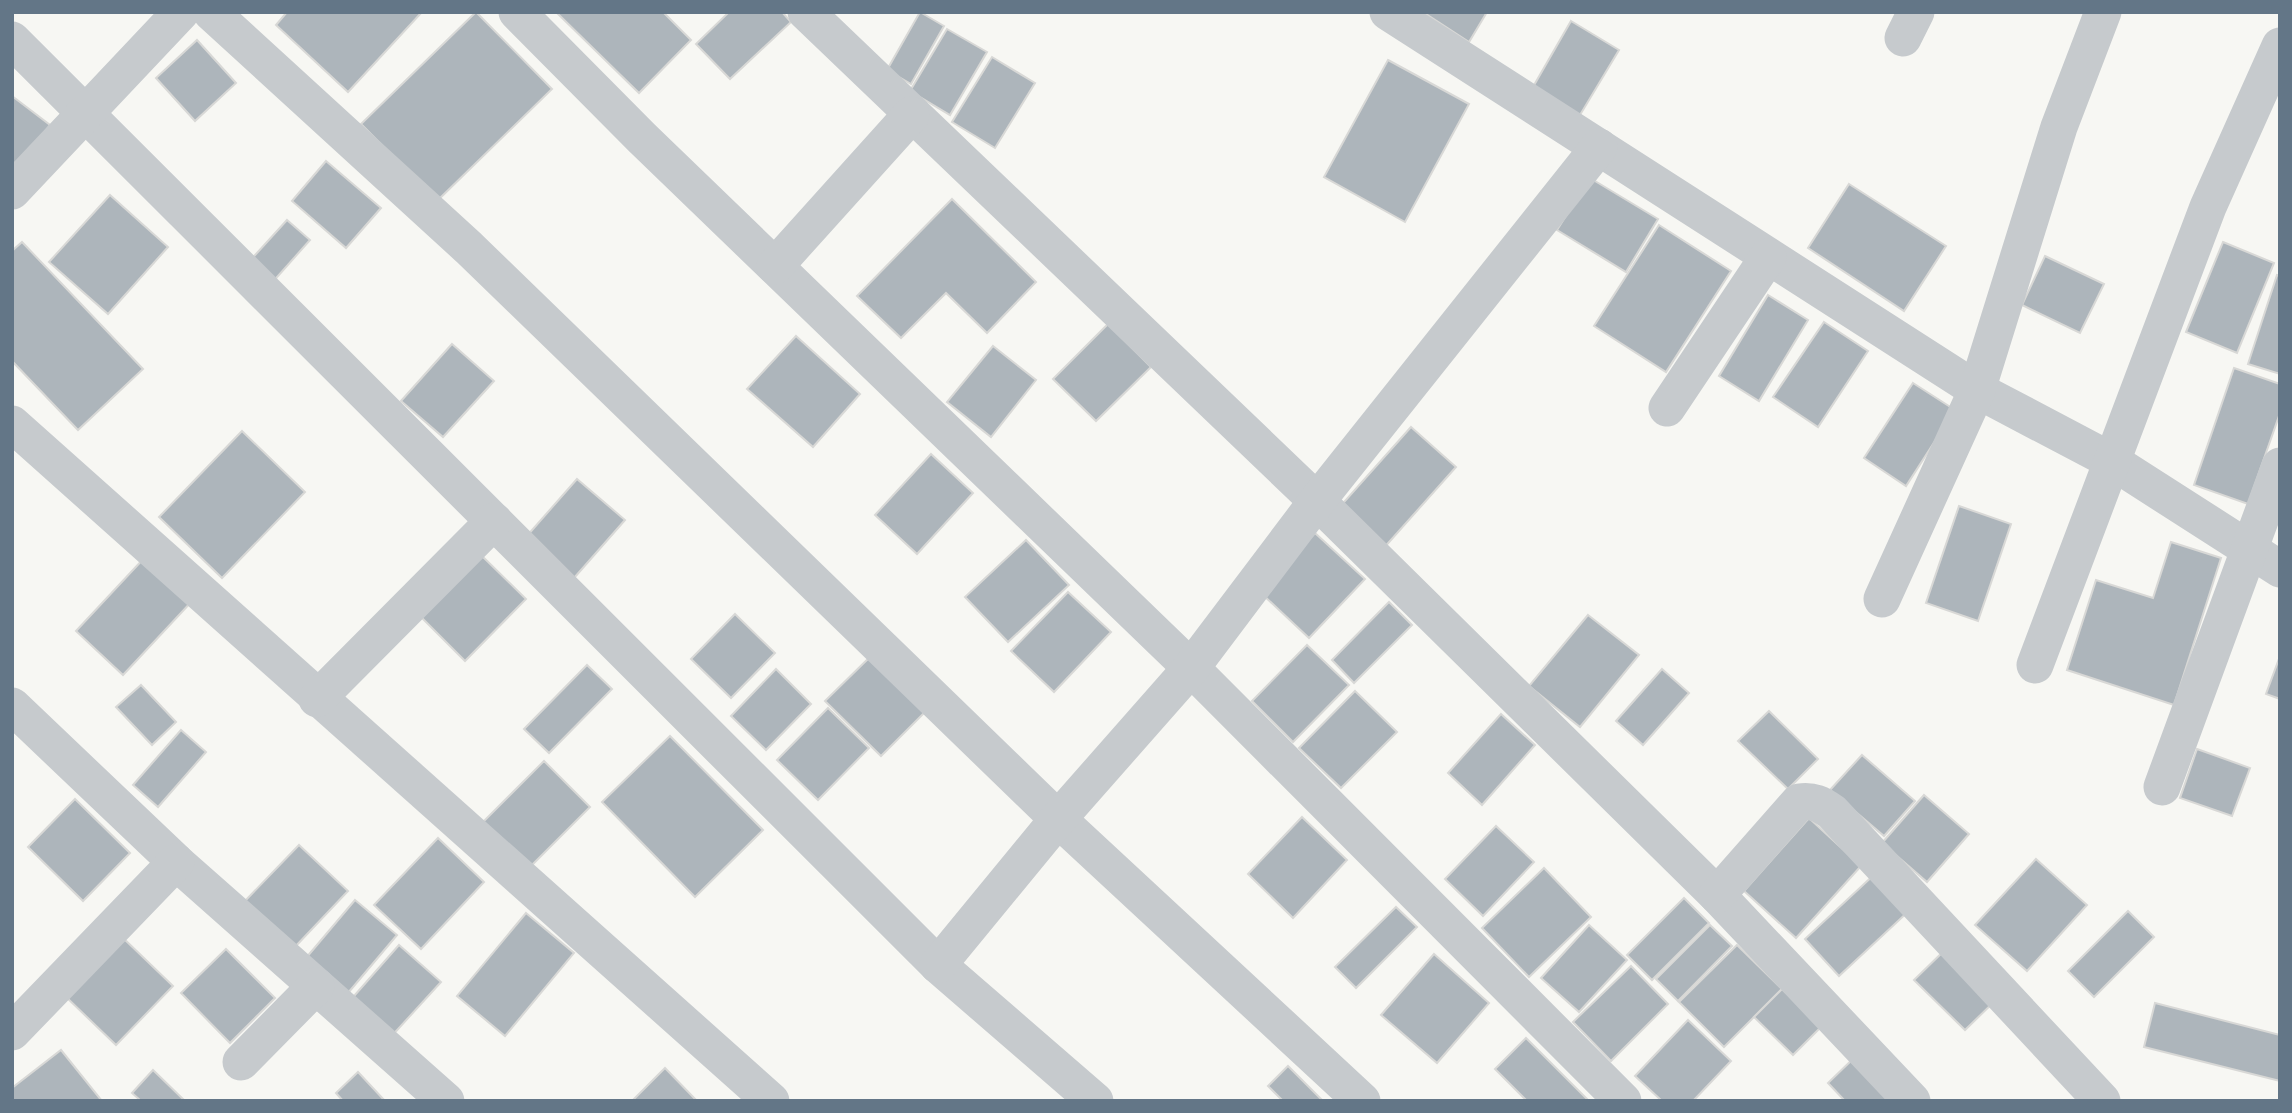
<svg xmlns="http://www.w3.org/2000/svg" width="2292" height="1113" viewBox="0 0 2292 1113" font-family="'IBM Plex Sans',sans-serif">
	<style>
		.building { fill: #adb5bb; stroke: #d8d8d6; stroke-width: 2 }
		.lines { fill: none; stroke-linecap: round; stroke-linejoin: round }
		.minor { stroke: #c6cacd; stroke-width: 37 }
	</style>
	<rect width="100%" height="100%" fill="#f7f7f3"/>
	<g class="building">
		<polygon points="287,12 422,12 348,92 276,25"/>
		<polygon points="476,12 552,89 437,201 361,124"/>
		<polygon points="556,12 663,12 691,40 639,93"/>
		<polygon points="729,12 782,12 791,22 730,79 696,44"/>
		<polygon points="920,12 944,26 911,84 887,70"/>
		<polygon points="1423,12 1487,12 1469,42"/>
		<polygon points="1571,21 1619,50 1580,115 1533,87"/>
		<polygon points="947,29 987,52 950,115 910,91"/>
		<polygon points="197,40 236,83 195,121 156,78"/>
		<polygon points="992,57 1035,83 995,148 952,122"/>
		<polygon points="1388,60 1469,104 1405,222 1324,177"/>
		<polygon points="12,96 50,125 12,174"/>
		<polygon points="326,161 381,208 346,248 292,201"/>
		<polygon points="1590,178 1658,219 1626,272 1557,230"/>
		<polygon points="1849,184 1946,246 1904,311 1808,248"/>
		<polygon points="110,195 168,247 108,314 49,262"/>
		<polygon points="952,199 1036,282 987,333 946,293 901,338 857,296"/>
		<polygon points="287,220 310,240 270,285 247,264"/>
		<polygon points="1659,225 1731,271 1666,372 1594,326"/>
		<polygon points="22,242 143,369 78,430 12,361 12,251"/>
		<polygon points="2223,242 2274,263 2237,353 2186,332"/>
		<polygon points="2045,256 2104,284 2080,333 2022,305"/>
		<polygon points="2277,275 2280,276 2280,374 2248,364"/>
		<polygon points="1768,295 1808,320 1759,401 1719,376"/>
		<polygon points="1824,322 1868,351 1818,427 1773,397"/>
		<polygon points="1108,324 1151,367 1096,421 1053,379"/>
		<polygon points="796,336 860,394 813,447 747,389"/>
		<polygon points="452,344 494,381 443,437 401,401"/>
		<polygon points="993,346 1036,380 991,437 947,402"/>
		<polygon points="2234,368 2280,384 2280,413 2248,504 2194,485"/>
		<polygon points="1913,383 1955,410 1906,486 1864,458"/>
		<polygon points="1411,427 1456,467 1382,550 1337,510"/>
		<polygon points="242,431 305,492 222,578 159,517"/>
		<polygon points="931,454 973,493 917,554 875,515"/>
		<polygon points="577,479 625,520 574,578 526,537"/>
		<polygon points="1959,506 2011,524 1978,621 1926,603"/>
		<polygon points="1315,533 1365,579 1309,638 1260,592"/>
		<polygon points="1026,540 1069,585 1008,642 965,597"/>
		<polygon points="2171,542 2221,558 2174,705 2067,670 2096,580 2153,598"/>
		<polygon points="147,555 194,599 123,675 76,631"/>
		<polygon points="481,555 526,599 465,661 420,616"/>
		<polygon points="1068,592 1111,632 1054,692 1011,651"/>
		<polygon points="1389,602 1412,625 1354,683 1332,660"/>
		<polygon points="735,614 775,653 731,698 691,659"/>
		<polygon points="1588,615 1639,655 1580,727 1529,686"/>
		<polygon points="1307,645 1349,685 1293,742 1252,701"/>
		<polygon points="872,655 927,710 881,756 825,701"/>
		<polygon points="2280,656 2280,699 2266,694"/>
		<polygon points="587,665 612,689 549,753 524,729"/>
		<polygon points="776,669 811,704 766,750 731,716"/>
		<polygon points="1662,669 1689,693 1643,745 1616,721"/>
		<polygon points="141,685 176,722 152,745 116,707"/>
		<polygon points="1355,691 1397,732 1341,788 1299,748"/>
		<polygon points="828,708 869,748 818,800 777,760"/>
		<polygon points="1769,711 1818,759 1788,789 1738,741"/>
		<polygon points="1501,714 1535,745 1482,805 1448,773"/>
		<polygon points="181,730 206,752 158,807 133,785"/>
		<polygon points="670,736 763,830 695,897 602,802"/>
		<polygon points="2197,749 2250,768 2232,816 2180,798"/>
		<polygon points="1862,755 1915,801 1884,836 1830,790"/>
		<polygon points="544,761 590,807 526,871 480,825"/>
		<polygon points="1924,795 1969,834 1927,882 1882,843"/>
		<polygon points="75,799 130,853 83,901 28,847"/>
		<polygon points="1302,817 1347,860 1293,918 1248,874"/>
		<polygon points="1809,818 1861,866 1796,938 1744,891"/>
		<polygon points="1496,826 1534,862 1483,916 1445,879"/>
		<polygon points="438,838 484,882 421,949 374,905"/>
		<polygon points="299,845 348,891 293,949 244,902"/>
		<polygon points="2036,859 2087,905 2027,971 1975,925"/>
		<polygon points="1544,868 1591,917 1529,977 1482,928"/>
		<polygon points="1877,872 1911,909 1839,976 1805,939"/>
		<polygon points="1684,898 1709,923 1652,980 1627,955"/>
		<polygon points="355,900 397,935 348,993 306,958"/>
		<polygon points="1396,907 1417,927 1356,988 1335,967"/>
		<polygon points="2128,911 2154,937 2094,997 2068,971"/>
		<polygon points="526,913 574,953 505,1036 457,996"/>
		<polygon points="1589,925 1627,960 1579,1012 1541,978"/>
		<polygon points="1710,925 1732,946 1678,1001 1656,979"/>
		<polygon points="121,936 173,986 116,1045 64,995"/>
		<polygon points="399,945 441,982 388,1040 347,1004"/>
		<polygon points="1737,945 1782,989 1724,1047 1679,1002"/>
		<polygon points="1947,948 1998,998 1965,1030 1914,980"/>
		<polygon points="226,949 275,998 230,1043 181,993"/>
		<polygon points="1434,954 1489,1003 1437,1063 1381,1015"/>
		<polygon points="1631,966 1668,1004 1611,1061 1573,1022"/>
		<polygon points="1782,989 1821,1027 1793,1055 1754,1017"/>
		<polygon points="2155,1003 2280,1035 2280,1081 2144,1047"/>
		<polygon points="1688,1020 1731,1061 1693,1101 1662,1101 1635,1076"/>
		<polygon points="1526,1038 1589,1101 1527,1101 1495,1069"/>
		<polygon points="61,1050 102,1101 13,1101 12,1088"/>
		<polygon points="1856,1056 1892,1093 1884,1101 1845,1101 1828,1083"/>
		<polygon points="1288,1066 1323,1101 1283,1101 1268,1086"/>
		<polygon points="665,1068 697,1101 632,1101"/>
		<polygon points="153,1070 185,1101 141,1101 132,1093"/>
		<polygon points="358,1072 385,1101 343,1101 336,1093"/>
	</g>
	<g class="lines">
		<g class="minor">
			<polyline points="211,12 469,248 1058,819 1362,1101"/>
			<polyline points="517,12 642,138 1191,668 1623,1101"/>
			<polyline points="806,12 1317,501 1717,895 1912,1101"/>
			<polyline points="1388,12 1977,390 2110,460 2280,569"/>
			<polyline points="1903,38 1916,12"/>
			<polyline points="12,40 938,965 1095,1101"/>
			<polyline points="12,191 181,12"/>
			<polyline points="775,266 911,115"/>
			<polyline points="1667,408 1768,257"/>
			<polyline points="12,424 771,1101"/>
			<polyline points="1882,599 1977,390 2059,127 2103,12"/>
			<polyline points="2035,665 2208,207 2280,46"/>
			<polyline points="317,699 494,521"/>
			<polyline points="12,706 176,862 446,1101"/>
			<polyline points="2162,787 2280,466"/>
			<path d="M1717 895 1799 802C1813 800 1821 804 1832 812L2102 1101"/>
			<polyline points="938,965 1058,819 1191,668 1317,501 1599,147"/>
			<polyline points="12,1032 176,862"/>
			<polyline points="241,1062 316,986"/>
		</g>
	</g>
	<rect width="2292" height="1113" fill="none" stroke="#637687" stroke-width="28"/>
</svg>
